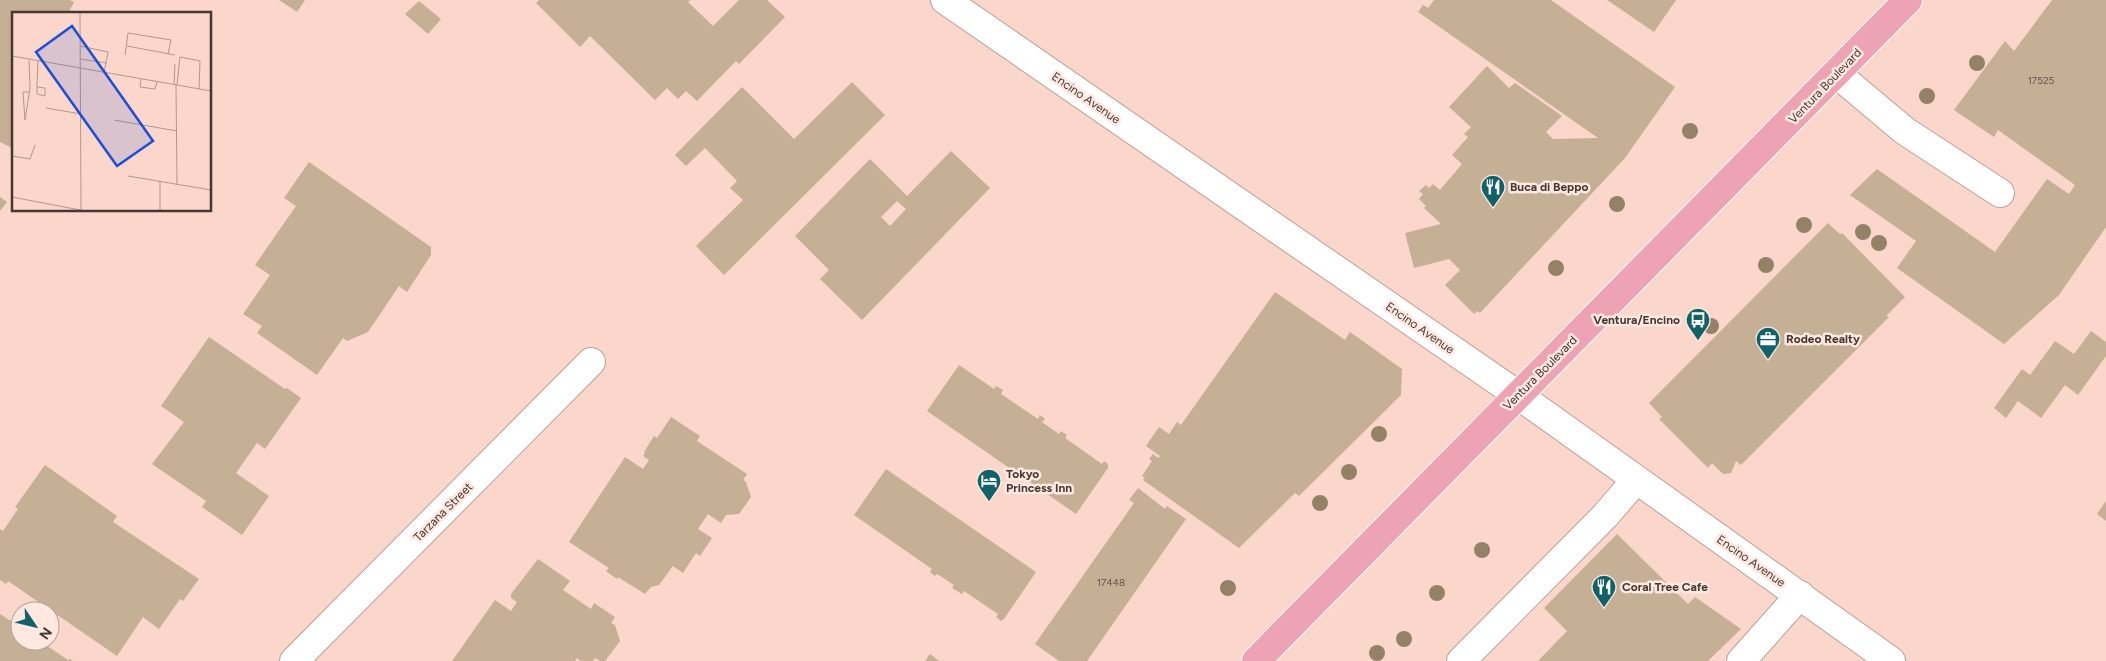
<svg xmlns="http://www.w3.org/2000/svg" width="2106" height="661" viewBox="0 0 2106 661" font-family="Figtree,sans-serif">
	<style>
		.building { fill: #c5af95; fill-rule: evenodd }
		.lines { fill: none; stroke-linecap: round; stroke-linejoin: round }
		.minor-casing { stroke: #c09f93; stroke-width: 30 }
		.major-casing { stroke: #fff; stroke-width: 30 }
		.minor { stroke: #fff; stroke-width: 28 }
		.major { stroke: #eea3b5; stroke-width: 28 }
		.tree { fill: #948267 }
		.labels { text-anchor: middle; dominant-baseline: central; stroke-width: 5; stroke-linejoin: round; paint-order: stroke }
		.number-label { font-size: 10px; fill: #65554b }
		.street-label { font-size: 12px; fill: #453732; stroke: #fee8e0 }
		.poi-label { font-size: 12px; font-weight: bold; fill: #453732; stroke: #fee8e0; text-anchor: start }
		.inset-road { fill: none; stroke: #b2978e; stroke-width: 1 }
		.view { fill: #1d4ed8; fill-opacity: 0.15; stroke: #1d4ed8; stroke-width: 2.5 }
		.inset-edge { fill: none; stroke: #453732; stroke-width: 2.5 }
	</style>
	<rect width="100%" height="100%" fill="#fbd7cb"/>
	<g class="building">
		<polygon points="0,0 70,0 74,2 68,14 14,14 14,149 0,142"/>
		<polygon points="279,0 305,0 297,12"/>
		<polygon points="539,0 691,0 688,2 713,26 739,0 767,0 785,17 739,64 736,61 697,101 686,91 678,99 667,88 655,100 590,36 580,47 536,3"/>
		<polygon points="1434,0 1551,0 1675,87 1625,158 1480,313 1477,311 1474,314 1445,285 1460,270 1449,259 1414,268 1405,233 1441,224 1424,208 1426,206 1419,199 1423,194 1419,191 1426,185 1429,188 1433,184 1440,190 1462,164 1452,155 1468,137 1464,134 1471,127 1449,107 1487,66 1509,88 1515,83 1562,116 1546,132 1553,139 1598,138 1418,12 1423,5 1428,8"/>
		<polygon points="1607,0 1676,0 1654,32"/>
		<polygon points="2052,0 2106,0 2106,227 2059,295 2004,344 1897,268 1916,241 1850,195 1877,169 1995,252 2047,179 2069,194 2075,185 1998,130 1994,137 1954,110 2005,41 2014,51"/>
		<polygon points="419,1 441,19 428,34 405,14"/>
		<polygon points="852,82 885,115 724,275 696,246 743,200 730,188 737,181 705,148 686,166 675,155 742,87 794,139"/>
		<path d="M951 151 990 188 862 320 820 279 829 270 795 236 870 159 907 196ZM897 201 906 209 890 226 881 217Z"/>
		<polygon points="309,162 431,247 431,255 407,292 399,286 368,332 347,341 343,338 317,375 257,333 262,326 243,314 270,275 255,265 296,206 284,198"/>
		<polygon points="0,197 7,202 0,211"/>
		<polygon points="1828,223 1840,234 1842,233 1905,297 1886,316 1889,317 1741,465 1736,461 1731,473 1723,474 1712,463 1708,468 1659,419 1662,417 1649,403"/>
		<polygon points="1275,292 1345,340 1350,332 1402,369 1401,395 1299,496 1295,493 1239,548 1143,480 1145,478 1142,476 1152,461 1149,459 1153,454 1158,458 1160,456 1146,446 1159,427 1169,434 1177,422 1181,425"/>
		<polygon points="2091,331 2106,342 2106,356 2078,395 2065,385 2041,418 2018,401 2006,418 1994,408 2022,369 2030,375 2055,341 2074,354"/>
		<polygon points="209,337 285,389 287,388 301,398 265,449 257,443 236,473 269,496 242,535 202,507 206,501 152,464 184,422 161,406"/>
		<polygon points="959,365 994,389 996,386 1003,390 1001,394 1038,419 1040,415 1045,419 1042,422 1059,434 1061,431 1067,435 1065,438 1102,464 1104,461 1108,464 1108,468 1076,514 927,411"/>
		<polygon points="671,417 700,436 697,441 747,474 743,480 746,482 751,497 739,514 726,515 721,523 708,514 698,529 712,538 700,556 696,553 683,573 673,566 659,585 651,587 645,594 618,577 617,579 606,571 609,568 569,542 625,457 643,469 649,460 643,456 645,453 644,452 654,436 657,438"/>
		<polygon points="45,465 117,516 113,522 199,579 183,601 180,599 159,629 143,617 117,656 8,581 6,584 0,580 0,529 3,531 18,509 15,507"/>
		<polygon points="886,469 1036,572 1004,619 1001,621 996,617 998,614 964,591 962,594 952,588 954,585 937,574 935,576 930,572 932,569 854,515"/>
		<polygon points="1138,488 1165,509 1167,506 1186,519 1087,661 1059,661 1035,644 1134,503 1129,500"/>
		<polygon points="2106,501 2106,521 2097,514"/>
		<polygon points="1617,534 1688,604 1695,597 1741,629 1708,661 1538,661 1567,631 1544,608"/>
		<polygon points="538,559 570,581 563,590 591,609 594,603 615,617 611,623 615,625 620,641 605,661 600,661 595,658 593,661 581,661 577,658 575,661 452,661 495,600 511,611 517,602 511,598 511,594"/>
		<polygon points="0,614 20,627 20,641 40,641 68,660 70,659 73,661 0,661"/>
		<polygon points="930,654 939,661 925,661"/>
	</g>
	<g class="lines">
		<defs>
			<g id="minor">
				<polyline points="945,0 1518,395 1891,661"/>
				<polyline points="1837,74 1905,131 2000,193"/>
				<polyline points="294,661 591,362"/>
				<polyline points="1461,661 1605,516 1636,480"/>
				<polyline points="1741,661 1800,595"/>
			</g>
			<polyline id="major" points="1256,661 1908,0"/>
		</defs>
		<use href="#minor" class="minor-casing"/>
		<use href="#major" class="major-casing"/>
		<use href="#minor" class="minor"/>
		<use href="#major" class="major"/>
	</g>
	<g class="tree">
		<circle cx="1977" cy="63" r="8"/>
		<circle cx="1927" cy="96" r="8"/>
		<circle cx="1690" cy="131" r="8"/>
		<circle cx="1617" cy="204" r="8"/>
		<circle cx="1804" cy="225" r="8"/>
		<circle cx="1863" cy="232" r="8"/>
		<circle cx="1879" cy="243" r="8"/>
		<circle cx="1766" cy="265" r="8"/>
		<circle cx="1556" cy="268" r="8"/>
		<circle cx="1711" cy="326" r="8"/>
		<circle cx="1379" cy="434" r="8"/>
		<circle cx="1349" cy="472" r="8"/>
		<circle cx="1320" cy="503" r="8"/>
		<circle cx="1482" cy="550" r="8"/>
		<circle cx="1228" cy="588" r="8"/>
		<circle cx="1437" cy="593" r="8"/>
		<circle cx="1404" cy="639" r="8"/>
		<circle cx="1377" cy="653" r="8"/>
	</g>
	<defs>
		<symbol id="restaurant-pin" viewBox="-11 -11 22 30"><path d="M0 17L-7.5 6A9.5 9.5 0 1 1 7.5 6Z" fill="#116168" stroke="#fee8e0"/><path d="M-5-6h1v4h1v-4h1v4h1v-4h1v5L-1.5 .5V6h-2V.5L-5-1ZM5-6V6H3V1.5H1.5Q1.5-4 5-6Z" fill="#fff"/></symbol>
		<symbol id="bus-pin" viewBox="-11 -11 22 30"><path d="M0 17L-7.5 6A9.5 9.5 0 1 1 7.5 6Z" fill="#116168" stroke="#fee8e0"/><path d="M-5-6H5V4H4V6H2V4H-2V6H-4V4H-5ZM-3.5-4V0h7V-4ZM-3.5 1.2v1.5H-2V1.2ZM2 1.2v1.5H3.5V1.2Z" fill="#fff"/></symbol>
		<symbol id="office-pin" viewBox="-11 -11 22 30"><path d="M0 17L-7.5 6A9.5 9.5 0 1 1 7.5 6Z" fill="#116168" stroke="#fee8e0"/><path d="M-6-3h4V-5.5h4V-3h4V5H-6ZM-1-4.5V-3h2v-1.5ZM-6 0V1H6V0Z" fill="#fff"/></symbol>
		<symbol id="hotel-pin" viewBox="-11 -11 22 30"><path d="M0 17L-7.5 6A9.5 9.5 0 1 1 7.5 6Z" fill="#116168" stroke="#fee8e0"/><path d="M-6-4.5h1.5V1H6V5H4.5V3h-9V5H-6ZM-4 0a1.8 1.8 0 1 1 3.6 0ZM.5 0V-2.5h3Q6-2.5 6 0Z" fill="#fff"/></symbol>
	</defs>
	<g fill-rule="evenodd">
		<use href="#restaurant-pin" x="1479" y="173" width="28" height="38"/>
		<use href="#bus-pin" x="1684" y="306" width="28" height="38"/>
		<use href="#office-pin" x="1754" y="325" width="28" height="38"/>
		<use href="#hotel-pin" x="975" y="467" width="28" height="38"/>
		<use href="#restaurant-pin" x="1590" y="573" width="28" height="38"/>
	</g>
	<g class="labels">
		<g class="number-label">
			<text x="2041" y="80">17525</text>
			<text x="1111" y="582">17448</text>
		</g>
		<g class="street-label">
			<text transform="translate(1825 86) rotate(-46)">Ventura Boulevard</text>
			<text transform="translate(1086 98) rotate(35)">Encino Avenue</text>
			<text transform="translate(1420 328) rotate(35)">Encino Avenue</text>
			<text transform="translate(1540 373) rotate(-45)">Ventura Boulevard</text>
			<text transform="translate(443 512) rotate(-45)">Tarzana Street</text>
			<text transform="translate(1751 561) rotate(35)">Encino Avenue</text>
		</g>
		<g class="poi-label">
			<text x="1510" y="187">Buca di Beppo</text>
			<text x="1680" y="320" text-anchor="end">Ventura/Encino</text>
			<text x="1786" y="339">Rodeo Realty</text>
			<text x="1006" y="474">Tokyo<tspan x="1006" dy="14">Princess Inn</tspan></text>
			<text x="1622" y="587">Coral Tree Cafe</text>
		</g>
	</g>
	<g transform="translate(12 12)">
		<rect width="199" height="199" fill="#fbd7cb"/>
		<path class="inset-road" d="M68 0 69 198M68 34 96 40 92 61M115 34 163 43M113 43 116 21 159 28 156 42M0 44 199 79M68 47 95 51M17 48 18 76 13 108 11 80H17M129 67 128 75 143 77 145 70M162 73 163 52M164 73 165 173M165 73 168 45 188 49 187 77M25 75 33 76V84L25 82V73L26 49M34 96 69 102M102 108 165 119M0 144 18 147 23 133M116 164 199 178M0 185 68 198M148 198V170"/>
		<path class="view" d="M60 14 141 129 105 154 24 40Z"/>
		<rect width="199" height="199" class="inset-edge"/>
	</g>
	<g transform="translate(35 626) rotate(125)"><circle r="24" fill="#fee8e0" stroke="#b4a19a"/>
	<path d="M0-4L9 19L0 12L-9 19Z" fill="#116168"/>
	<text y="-8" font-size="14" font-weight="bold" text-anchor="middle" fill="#453732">N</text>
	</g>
</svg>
